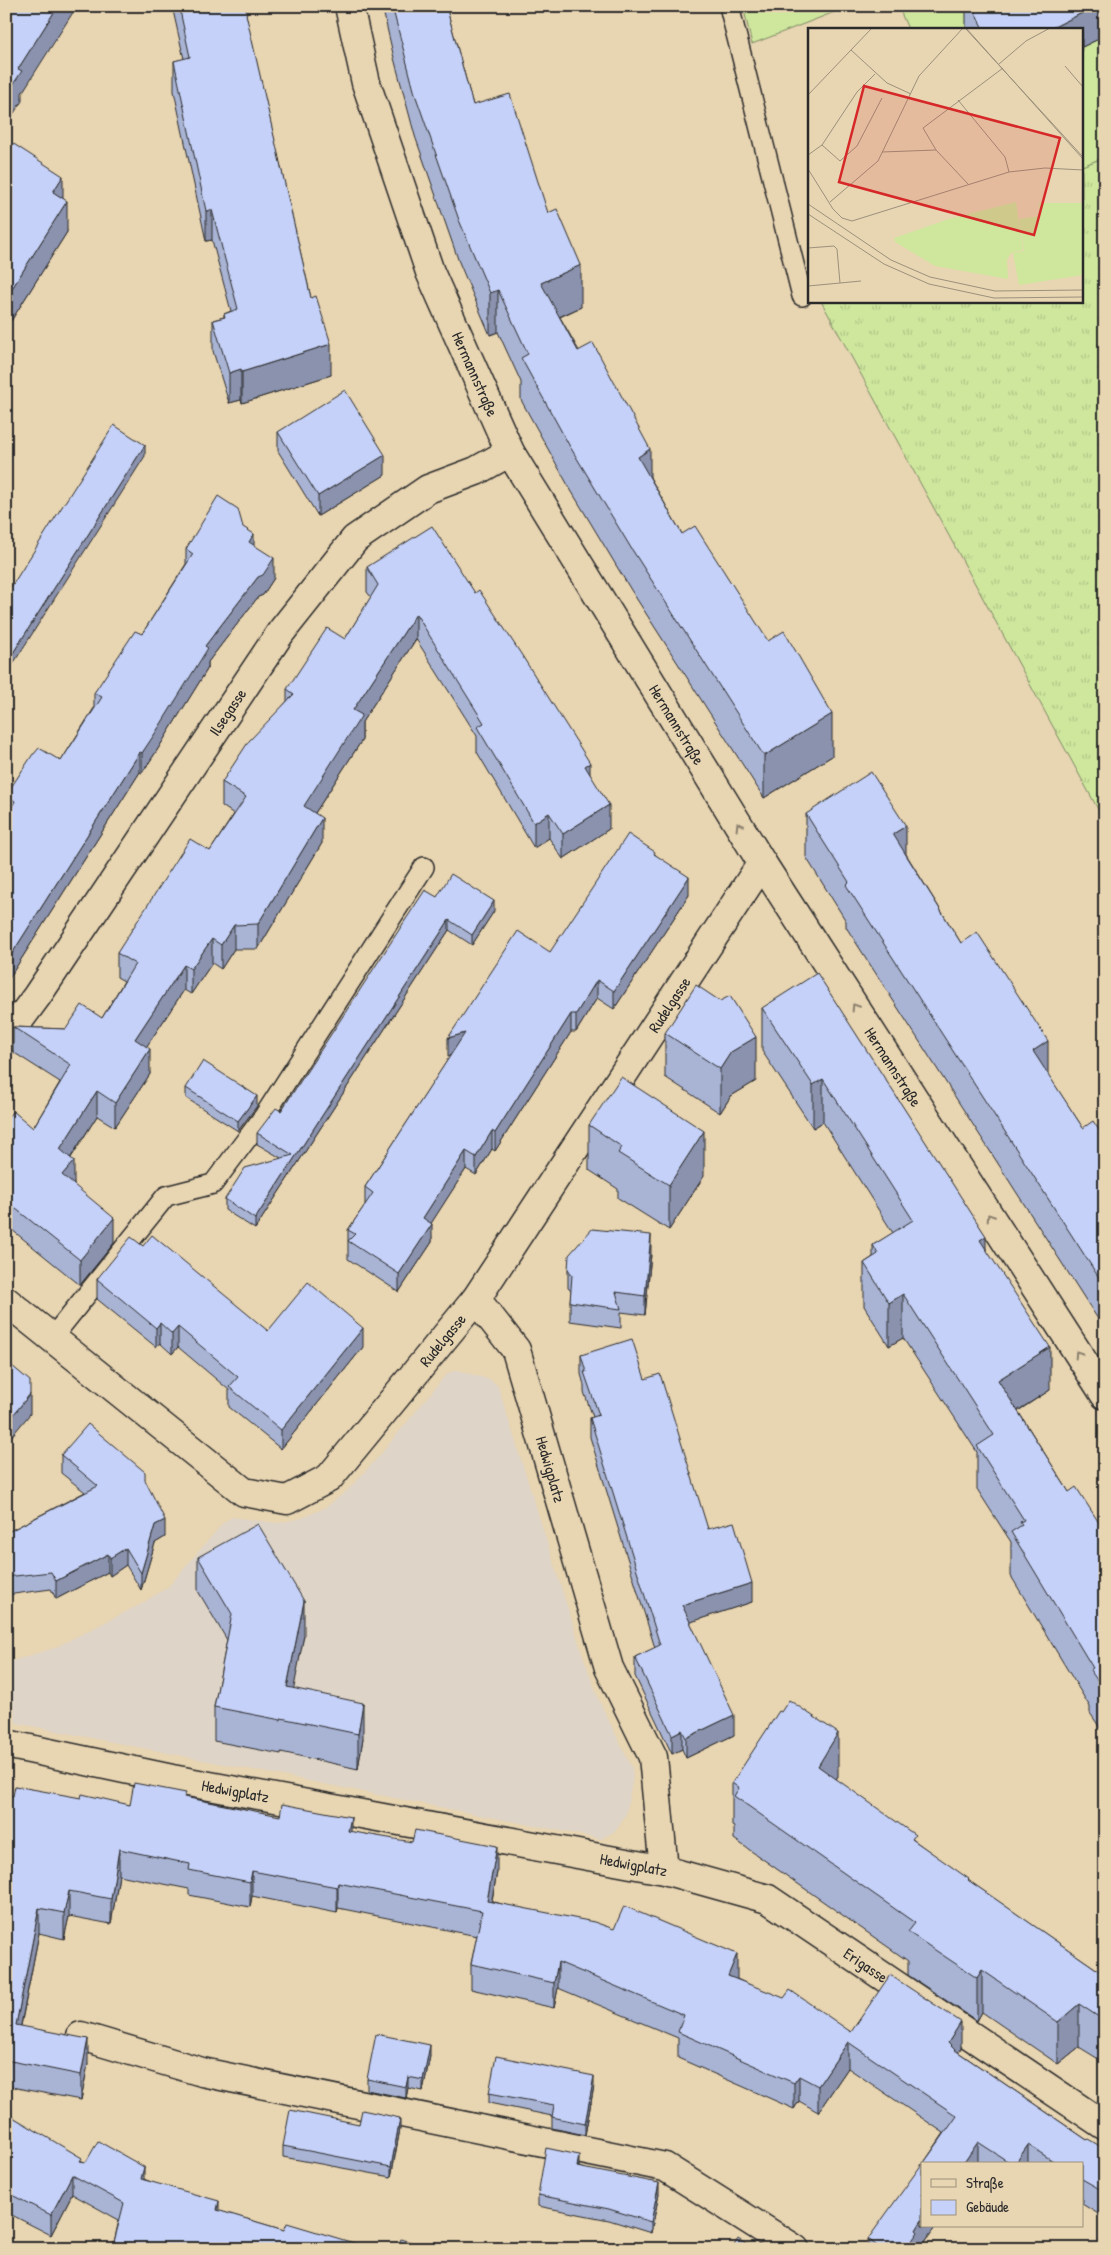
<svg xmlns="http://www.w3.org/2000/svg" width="1111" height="2255" viewBox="0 0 1111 2255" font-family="'Patrick Hand',sans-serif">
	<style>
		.built { fill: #ded4c7 }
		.grass { fill: url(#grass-tufts); stroke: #7c8964 }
		.pitch { fill: #cee79d; stroke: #7c8964 }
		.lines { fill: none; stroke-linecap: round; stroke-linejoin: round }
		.lane-casing { stroke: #2b2b2b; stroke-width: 22 }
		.street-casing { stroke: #2b2b2b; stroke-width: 31 }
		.lane { stroke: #e8d5b2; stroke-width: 19 }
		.street { stroke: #e8d5b2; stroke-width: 28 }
		.wall { fill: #a9b4d5; stroke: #2b2b2b }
		.shaded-wall { fill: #8a92ae; stroke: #2b2b2b }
		.building { fill: #c5d1f8; stroke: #2b2b2b }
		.oneway { stroke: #8a806e }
		.labels { text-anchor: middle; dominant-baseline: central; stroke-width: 4; stroke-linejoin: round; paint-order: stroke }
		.street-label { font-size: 16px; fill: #2b2b2b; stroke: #e8d5b2 }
		.inset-road { fill: none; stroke: #9c917c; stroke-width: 1 }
		.view { fill: #d62828; fill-opacity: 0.15; stroke: #d62828; stroke-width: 2.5 }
		.inset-edge { fill: none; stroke: #2b2b2b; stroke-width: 2.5 }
	</style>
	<defs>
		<pattern id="grass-tufts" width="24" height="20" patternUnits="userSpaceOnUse" patternTransform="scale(1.25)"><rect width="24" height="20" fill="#cee79d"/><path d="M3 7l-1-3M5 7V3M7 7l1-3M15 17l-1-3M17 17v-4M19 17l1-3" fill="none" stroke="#b1c687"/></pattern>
	</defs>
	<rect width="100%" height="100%" fill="#e8d5b2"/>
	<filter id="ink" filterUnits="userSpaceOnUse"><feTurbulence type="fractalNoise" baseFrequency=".02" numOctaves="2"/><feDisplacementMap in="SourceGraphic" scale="10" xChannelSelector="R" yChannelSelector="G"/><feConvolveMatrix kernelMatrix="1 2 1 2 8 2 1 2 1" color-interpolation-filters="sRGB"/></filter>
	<g filter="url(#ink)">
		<polygon class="built" points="458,1370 491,1380 498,1386 582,1653 599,1700 632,1768 633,1777 626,1814 618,1828 612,1833 601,1839 6,1721 6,1663 54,1648 139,1605 168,1587 223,1523 232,1517 277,1523 302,1518 326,1507 347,1491 380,1455 444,1377 450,1372"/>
		<polygon class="grass" points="1105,157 1105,822 821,301 1082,301 1082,166"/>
		<g class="pitch">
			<polygon points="743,6 850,6 752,44"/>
			<polygon points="898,6 1105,6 1105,157 1082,166 1082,29 908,29"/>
		</g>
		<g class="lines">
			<defs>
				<g id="lane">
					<polyline points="729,6 802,296"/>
					<polyline points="51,1339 166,1196 213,1184 264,1116 424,867"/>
				</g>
				<g id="street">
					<path id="s1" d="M349 6 366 83 430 272 510 452 762 863 1105 1395"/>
					<path id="s2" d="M6 1038 37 996 281 632 355 539 428 489 476 471 510 452"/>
					<path id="s3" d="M476 1299 516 1350 609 1668 653 1757 664 1870"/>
					<path id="s4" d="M6 1301 244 1492 287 1500 329 1478 476 1299 762 863"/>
					<path id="s5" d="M6 1744 172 1779 664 1870 768 1899 1105 2126"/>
					<polyline points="81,2036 202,2072 665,2167 795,2249"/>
				</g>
			</defs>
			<use href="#lane" class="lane-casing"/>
			<use href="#street" class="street-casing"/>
			<use href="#lane" class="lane"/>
			<use href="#street" class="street"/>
		</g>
		<g class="wall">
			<polygon points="172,6 245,6 247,21 311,298 331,375 242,403 241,400 229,403 213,351 213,320 224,317 224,314 231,311 212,240 206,241 174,91 174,61 184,59"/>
			<polygon points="382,6 446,6 473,105 548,213 581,307 560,317 682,534 832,756 764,798 631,590 569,487 521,400 521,382 498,332 490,335 459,262 415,136 394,58"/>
			<polygon points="966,6 1105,6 1105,36 1082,47 1082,29 966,29"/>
			<polygon points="6,139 63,198 67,232 11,321 6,318"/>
			<polygon points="278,432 385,475 318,516 278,451"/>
			<polygon points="243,527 274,578 263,595 258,597 208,662 208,668 156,752 142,773 140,772 6,983 6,818 7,817 6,816 6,795 61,761 94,708 94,693 142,634 186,564 186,549"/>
			<polygon points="367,567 590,774 609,829 563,859 549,838 534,848 477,752 477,736 416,639 362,722 362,740 315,813 322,843 258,949 234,949 221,969 212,963 191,994 184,990 146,1047 150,1074 115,1127 97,1116 71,1158 74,1186 114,1243 80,1285 6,1225 6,1119 33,1128 60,1082 13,1052 13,1027 66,1029 102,1018 124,981 117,977 117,953 210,851 234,814 222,806 222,782 287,701 287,689 345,639 371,597 367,592"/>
			<polygon points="806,814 906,854 961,943 1083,1128 1105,1139 1105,1330 846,927 846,921 806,857"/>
			<polygon points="655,854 689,895 614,1009 597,998 576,1032 571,1032 495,1151 492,1149 476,1175 466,1169 431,1223 432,1242 399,1292 348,1259 348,1230 365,1205 365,1187 451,1055 448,1056 550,952"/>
			<polygon points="437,897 494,911 472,945 449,930 255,1229 225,1210 225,1199 281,1158 257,1144 257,1133 281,1111"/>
			<polygon points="762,1008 986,1249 1050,1390 1018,1411 1069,1492 1105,1532 1105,1735 1090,1713 1090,1707 1011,1576 1011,1542 977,1489 977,1452 903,1338 889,1346 864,1306 864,1263 873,1257 873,1245 893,1233 823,1122 813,1128 762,1051"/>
			<polygon points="665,1033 756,1081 731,1096 720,1113 665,1077"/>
			<polygon points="186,1088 257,1106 238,1131 186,1098"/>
			<polygon points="589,1125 704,1176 669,1230 618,1198 618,1189 589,1170"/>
			<polygon points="143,1246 268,1331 363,1347 281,1449 229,1407 229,1390 178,1347 172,1354 160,1343 156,1347 97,1299 97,1279"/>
			<polygon points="651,1254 645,1315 621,1312 621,1328 570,1321 570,1302 571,1291 568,1288 568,1269"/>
			<polygon points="581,1355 645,1379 708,1529 752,1602 690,1622 734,1735 686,1758 682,1749 672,1754 635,1676 635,1657 655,1648 590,1437 590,1418 593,1417 584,1392 584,1385 581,1374"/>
			<polygon points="61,1455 145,1481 165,1537 155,1543 141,1590 126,1565 110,1576 108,1572 56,1599 51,1589 6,1595 6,1533 85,1492 61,1473"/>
			<polygon points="198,1557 304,1635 293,1688 363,1738 358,1769 281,1752 281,1754 214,1741 214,1707 227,1640 198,1591"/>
			<polygon points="781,1712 838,1776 836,1779 915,1841 969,1881 1105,1975 1105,2063 1079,2047 1058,2064 982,2012 977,2021 908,1975 908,1961 734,1839 734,1827 732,1826 732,1783"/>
			<polygon points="6,1795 13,1796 81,1798 130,1805 186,1797 351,1832 497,1872 492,1901 737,1979 851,2032 961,2048 958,2052 1087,2140 1105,2149 1105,2218 1082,2204 1082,2164 923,2164 944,2133 848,2068 818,2112 799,2101 794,2109 678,2058 678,2038 558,1988 554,2008 471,1989 471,1964 477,1936 338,1908 337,1913 252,1896 250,1907 189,1895 189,1889 119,1875 111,1924 69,1916 64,1939 39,1933 21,2026 88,2064 81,2100 6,2086"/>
			<polygon points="430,2056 423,2091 408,2088 406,2098 367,2090 367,2079"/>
			<polygon points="594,2086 585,2135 552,2128 552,2116 489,2103 489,2093"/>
			<polygon points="6,2113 82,2161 144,2179 219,2211 284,2230 374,2249 114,2249 114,2242 119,2220 72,2194 51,2235 6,2212"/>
			<polygon points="359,2124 400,2129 391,2177 283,2157 283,2146"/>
			<polygon points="579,2165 579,2167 659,2194 651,2233 609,2220 538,2206 538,2195"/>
			<polygon points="922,2226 936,2226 920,2249 868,2249 868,2239"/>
		</g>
		<g class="shaded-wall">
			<polygon points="58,6 77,6 22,93 22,101 6,125 6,95 18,69"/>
			<polygon points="1096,6 1105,6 1105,36 1082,47 1082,29 1050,29"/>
			<polygon points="63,176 63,206 53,192"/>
			<polygon points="67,201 67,232 11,321 11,290"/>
			<polygon points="212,210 212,240 206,241 206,211"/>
			<polygon points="581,265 581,307 541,325 541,283"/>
			<polygon points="498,290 498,332 490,335 490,293"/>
			<polygon points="331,344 331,375 242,403 242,372"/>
			<polygon points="241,369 241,400 229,403 229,373"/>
			<polygon points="145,445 145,456 6,675 6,664"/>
			<polygon points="650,449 650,491 638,457"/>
			<polygon points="385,455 385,475 318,516 318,496"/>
			<polygon points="254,534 254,555 249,542"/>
			<polygon points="274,558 274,578 263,595 258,597 208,662 208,668 156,752 142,773 142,753 205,646 258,577"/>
			<polygon points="416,614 416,639 362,722 362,740 304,830 304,806 353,710"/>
			<polygon points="832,714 832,756 764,798 764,756"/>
			<polygon points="140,752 140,772 6,983 6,963"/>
			<polygon points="590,763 590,788 585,766"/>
			<polygon points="609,805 609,829 563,859 563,834"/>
			<polygon points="549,813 549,838 534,848 534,823"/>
			<polygon points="322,818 322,843 258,949 258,924"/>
			<polygon points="906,826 906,868 893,834"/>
			<polygon points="689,877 689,895 614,1009 614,991"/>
			<polygon points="494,901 494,911 472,945 472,935"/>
			<polygon points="449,920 449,930 255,1229 255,1219"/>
			<polygon points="234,925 234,949 221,969 221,945"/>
			<polygon points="212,939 212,963 191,994 191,969"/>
			<polygon points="184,965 184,990 135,1064 135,1039"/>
			<polygon points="597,980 597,998 576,1032 576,1014"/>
			<polygon points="571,1014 571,1032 495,1151 495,1133"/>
			<polygon points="465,1033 465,1051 448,1056 448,1038"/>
			<polygon points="756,1037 756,1081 731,1096 720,1113 720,1069 731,1052"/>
			<polygon points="1048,1041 1048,1084 1033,1051"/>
			<polygon points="150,1049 150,1074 115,1127 115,1103"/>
			<polygon points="823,1079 823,1122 813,1128 813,1085"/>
			<polygon points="97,1091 97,1116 60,1174 60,1149"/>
			<polygon points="257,1096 257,1106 238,1131 238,1121"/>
			<polygon points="492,1131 492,1149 476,1175 476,1157"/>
			<polygon points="704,1131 704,1176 669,1230 669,1185"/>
			<polygon points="466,1151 466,1169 423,1236 423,1218"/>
			<polygon points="74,1161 74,1185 62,1200 62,1175"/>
			<polygon points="114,1218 114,1243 80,1285 80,1260"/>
			<polygon points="432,1224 432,1242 399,1292 399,1274"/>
			<polygon points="651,1235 651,1254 645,1315 645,1296"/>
			<polygon points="986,1236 986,1280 980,1240"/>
			<polygon points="903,1294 903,1338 889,1346 889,1303"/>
			<polygon points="160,1323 160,1343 156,1347 156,1328"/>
			<polygon points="178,1327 178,1347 172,1354 172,1334"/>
			<polygon points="363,1328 363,1347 281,1449 281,1430"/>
			<polygon points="1050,1347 1050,1390 998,1423 998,1380"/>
			<polygon points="30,1394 30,1414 6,1443 6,1424"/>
			<polygon points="165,1520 165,1537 155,1543 141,1590 141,1573 155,1525"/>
			<polygon points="126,1548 126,1565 110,1576 110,1558"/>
			<polygon points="108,1554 108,1572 56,1599 56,1581"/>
			<polygon points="752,1583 752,1602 682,1625 682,1605"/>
			<polygon points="304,1601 304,1635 288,1719 287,1687"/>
			<polygon points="363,1703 363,1738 358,1769 358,1734"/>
			<polygon points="734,1715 734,1735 686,1758 686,1738"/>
			<polygon points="682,1730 682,1749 672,1754 672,1735"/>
			<polygon points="838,1733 838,1776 818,1809 818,1766"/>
			<polygon points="351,1817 351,1843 348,1831"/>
			<polygon points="497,1846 497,1872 487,1926 487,1901"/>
			<polygon points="119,1849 119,1875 111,1924 111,1899"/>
			<polygon points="252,1871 252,1896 250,1907 250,1882"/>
			<polygon points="338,1883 338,1908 337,1913 337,1887"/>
			<polygon points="69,1891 69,1916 64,1939 64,1913"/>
			<polygon points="39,1908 39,1933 16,2050 16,2025"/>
			<polygon points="737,1954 737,1980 728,1976"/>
			<polygon points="558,1962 558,1988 554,2008 554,1983"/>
			<polygon points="982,1970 982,2012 977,2021 977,1978"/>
			<polygon points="1079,2004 1079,2047 1058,2064 1058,2022"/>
			<polygon points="961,2022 961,2048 948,2069 948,2043"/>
			<polygon points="88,2039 88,2064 81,2100 81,2075"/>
			<polygon points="848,2042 848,2068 818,2112 818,2086"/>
			<polygon points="430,2045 430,2056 423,2091 423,2080"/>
			<polygon points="594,2076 594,2086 585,2135 585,2124"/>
			<polygon points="799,2076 799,2101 794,2109 794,2083"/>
			<polygon points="408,2077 408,2088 406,2098 406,2087"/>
			<polygon points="400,2118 400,2129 391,2177 391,2167"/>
			<polygon points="978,2142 978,2164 963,2164"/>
			<polygon points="1028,2145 1028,2164 1015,2164"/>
			<polygon points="579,2155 579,2165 577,2177 577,2167"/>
			<polygon points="144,2167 144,2186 141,2179"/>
			<polygon points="72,2175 72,2194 51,2235 51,2215"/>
			<polygon points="659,2183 659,2194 651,2233 651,2222"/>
			<polygon points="219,2201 219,2221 217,2210"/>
			<polygon points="922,2220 922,2226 936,2226 920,2249 906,2249 916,2230"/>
		</g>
		<g class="building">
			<polygon points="6,6 58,6 18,69 22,71 6,95"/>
			<polygon points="179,6 245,6 247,13 246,14 311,298 316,296 331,344 242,372 241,369 229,373 213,320 225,317 224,314 238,309 212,210 206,211 174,61 190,57"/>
			<polygon points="392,6 446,6 473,105 510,94 548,213 557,209 581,265 541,283 578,351 593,343 650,449 638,457 682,534 695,526 768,641 784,631 832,714 764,756 631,548 569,445 521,358 528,354 498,290 490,293 459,220 415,94"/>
			<polygon points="972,6 1096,6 1050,29 983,29"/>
			<polygon points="6,139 63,176 53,192 67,201 11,290 6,287"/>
			<polygon points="345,390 385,455 318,496 278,432"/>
			<polygon points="114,425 145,445 6,664 6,595"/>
			<polygon points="218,496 238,509 243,527 254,534 249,542 274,558 263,575 258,577 205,646 208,648 156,732 142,753 140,752 6,963 6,818 15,801 6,796 6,795 33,754 34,754 39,748 61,761 102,697 94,693 135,631 142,634 193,554 186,549"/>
			<polygon points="432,526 475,593 479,590 521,654 590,763 585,766 609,805 563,834 549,813 534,823 477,727 484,723 416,614 353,710 362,715 304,806 322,818 258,924 234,925 221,945 212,939 191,969 184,965 135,1039 150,1049 115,1103 97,1091 60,1149 74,1161 62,1175 114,1218 80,1260 6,1201 6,1119 13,1111 33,1128 71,1065 13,1027 66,1029 82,1005 102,1018 135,964 117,953 190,839 210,851 246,797 222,782 249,741 294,694 287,689 327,628 345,639 378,585 367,567"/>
			<polygon points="871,772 906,826 893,834 961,943 977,932 1048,1041 1033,1051 1083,1128 1093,1121 1105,1139 1105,1287 846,885 849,882 806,814"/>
			<polygon points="628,834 655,852 654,854 689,877 614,991 597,980 576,1014 571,1014 495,1133 492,1131 476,1157 466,1151 423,1218 432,1224 399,1274 348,1241 355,1234 348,1230 373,1193 365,1187 465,1033 448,1038 518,931 550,952"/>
			<polygon points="451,874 494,901 472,935 449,920 255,1219 225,1199 245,1168 293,1155 257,1133 276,1108 281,1111 425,890 437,897"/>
			<polygon points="817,973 986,1236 980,1240 1050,1347 998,1380 1069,1492 1076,1487 1105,1532 1105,1691 1090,1670 1093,1668 1011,1532 1022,1525 1020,1522 1024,1520 977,1446 994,1435 903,1294 889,1303 864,1263 878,1254 873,1245 913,1220 823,1079 813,1085 762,1008"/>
			<polygon points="696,985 720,1001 730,996 756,1037 731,1052 720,1069 665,1033"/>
			<polygon points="203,1061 257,1096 238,1121 186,1088"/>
			<polygon points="621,1077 704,1131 669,1185 618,1153 622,1147 589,1125"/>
			<polygon points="592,1229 651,1235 645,1296 616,1292 621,1309 570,1302 572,1275 568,1269 569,1255"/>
			<polygon points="152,1235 268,1331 308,1282 363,1328 281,1430 229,1387 238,1377 178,1327 172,1334 160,1323 156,1328 97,1279 131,1237 143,1246"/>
			<polygon points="632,1339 645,1379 660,1374 708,1529 734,1522 752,1583 682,1605 734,1715 686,1738 682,1730 672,1735 635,1657 660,1645 590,1418 599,1415 584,1372 586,1372 581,1355"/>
			<polygon points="6,1361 30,1381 30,1394 6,1424"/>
			<polygon points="88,1424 145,1472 145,1480 165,1520 155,1525 141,1573 126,1548 110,1558 108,1554 56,1581 51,1572 6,1577 6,1533 98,1486 61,1455"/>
			<polygon points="258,1524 304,1601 287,1687 363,1703 358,1734 281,1718 281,1720 214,1707 232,1614 198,1557"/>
			<polygon points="789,1700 838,1733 818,1766 915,1835 912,1839 969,1879 968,1880 1105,1975 1105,2021 1079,2004 1058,2022 982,1970 977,1978 908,1932 915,1923 734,1796 739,1788 732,1783 779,1711 781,1712"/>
			<polygon points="134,1783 186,1793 184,1797 280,1816 282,1804 351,1817 348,1831 412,1842 415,1830 497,1846 487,1901 594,1922 614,1929 624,1906 737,1954 728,1976 784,1998 790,1990 851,2032 890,1975 961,2022 948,2043 955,2050 1087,2140 1088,2139 1105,2149 1105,2192 1082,2179 1082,2164 1058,2164 1028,2145 1015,2164 1012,2164 978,2142 963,2164 923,2164 957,2116 848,2042 818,2086 799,2076 794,2083 678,2032 684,2015 558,1962 554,1983 471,1964 482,1911 338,1883 337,1887 252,1871 250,1882 189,1870 190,1864 119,1849 111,1899 69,1891 64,1913 39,1908 16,2025 88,2039 81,2075 6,2060 6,1795 13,1796 15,1786 81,1798 82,1794 130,1805"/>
			<polygon points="376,2034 430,2045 423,2080 408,2077 406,2087 367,2079"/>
			<polygon points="496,2056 594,2076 585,2124 552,2117 554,2105 489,2093"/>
			<polygon points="290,2110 359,2124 362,2110 400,2118 391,2167 283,2146"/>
			<polygon points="6,2113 82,2158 80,2161 86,2162 98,2141 144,2167 141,2179 219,2201 217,2210 284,2230 287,2223 374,2249 173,2249 171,2248 170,2249 139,2249 114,2242 124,2203 72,2175 51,2215 6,2192"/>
			<polygon points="546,2148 579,2155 577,2167 659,2183 651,2222 609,2209 538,2195"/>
			<polygon points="922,2164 922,2220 916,2230 918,2232 906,2249 881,2249 868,2239"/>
			<polygon points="401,2239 436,2249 397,2249"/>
			<polygon points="738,2239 753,2249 732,2249"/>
		</g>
		<defs><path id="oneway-chevron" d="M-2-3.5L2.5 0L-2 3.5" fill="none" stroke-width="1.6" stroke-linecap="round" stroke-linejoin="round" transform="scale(1.25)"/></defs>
		<g class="oneway">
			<use href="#oneway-chevron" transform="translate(739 826) rotate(-122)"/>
			<use href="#oneway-chevron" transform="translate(855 1007) rotate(-123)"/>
			<use href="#oneway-chevron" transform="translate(990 1217) rotate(-123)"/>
			<use href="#oneway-chevron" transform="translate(1078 1354) rotate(-123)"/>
		</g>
	</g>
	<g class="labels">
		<g class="street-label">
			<text stroke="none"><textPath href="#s1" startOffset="390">Hermannstraße</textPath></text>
			<text stroke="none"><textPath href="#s2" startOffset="394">Ilsegasse</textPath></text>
			<text stroke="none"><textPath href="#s1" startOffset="795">Hermannstraße</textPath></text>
			<text stroke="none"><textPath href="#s4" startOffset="980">Rudelgasse</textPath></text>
			<text stroke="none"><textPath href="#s1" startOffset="1200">Hermannstraße</textPath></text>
			<text stroke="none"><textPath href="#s4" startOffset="575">Rudelgasse</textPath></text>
			<text stroke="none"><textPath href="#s3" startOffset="189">Hedwigplatz</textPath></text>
			<text stroke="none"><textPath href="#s5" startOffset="234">Hedwigplatz</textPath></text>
			<text stroke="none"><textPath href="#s5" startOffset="639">Hedwigplatz</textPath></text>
			<text stroke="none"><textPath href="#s5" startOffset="896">Erigasse</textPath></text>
		</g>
	</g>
	<g transform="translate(808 28)">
		<rect width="275" height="275" fill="#e8d5b2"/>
		<path d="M208 174 215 222 203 225 199 232 200 251 127 238 87 214 86 210 141 191Z" fill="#cee79d"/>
		<path d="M231 175H275V247L211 257 205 225 216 223 211 191 232 188ZM173 224 195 227 194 245 179 244 172 231Z" fill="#cee79d"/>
		<path class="inset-road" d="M157 0 275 129M158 0 275 131M43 22 79 55 103 66M191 36 218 13 242 0M257 38 275 59M0 67 64 0M150 72 197 129 201 144M14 117 32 133 49 118 74 70M74 124 128 122M0 127 14 117 49 64 67 46M0 141 25 181 34 190 44 193 201 144 237 140 275 142M160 156 128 122 115 100 195 40M22 174 70 133 111 48 155 0M0 176 83 232 122 249 187 263 275 262M0 186 76 236 121 256 186 270 275 269M0 220 26 218M32 255 53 253M0 258 32 255 29 221 26 218"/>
		<path class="view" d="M56 58 252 110 226 207 31 154Z"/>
		<rect width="275" height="275" class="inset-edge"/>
	</g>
	<rect width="1111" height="2255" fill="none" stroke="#e8d5b2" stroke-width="25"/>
	<rect x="12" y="12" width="1086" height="2230" fill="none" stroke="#2b2b2b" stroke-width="2" filter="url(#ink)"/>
	<rect x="921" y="2162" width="162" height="65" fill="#e8d5b2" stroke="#9c917c"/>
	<rect x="931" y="2179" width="25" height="8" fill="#e8d5b2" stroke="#9c917c"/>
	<text x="966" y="2188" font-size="15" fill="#2b2b2b">Straße</text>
	<rect x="931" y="2200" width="25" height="15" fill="#c5d1f8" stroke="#9c917c"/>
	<text x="966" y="2212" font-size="15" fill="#2b2b2b">Gebäude</text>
</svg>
